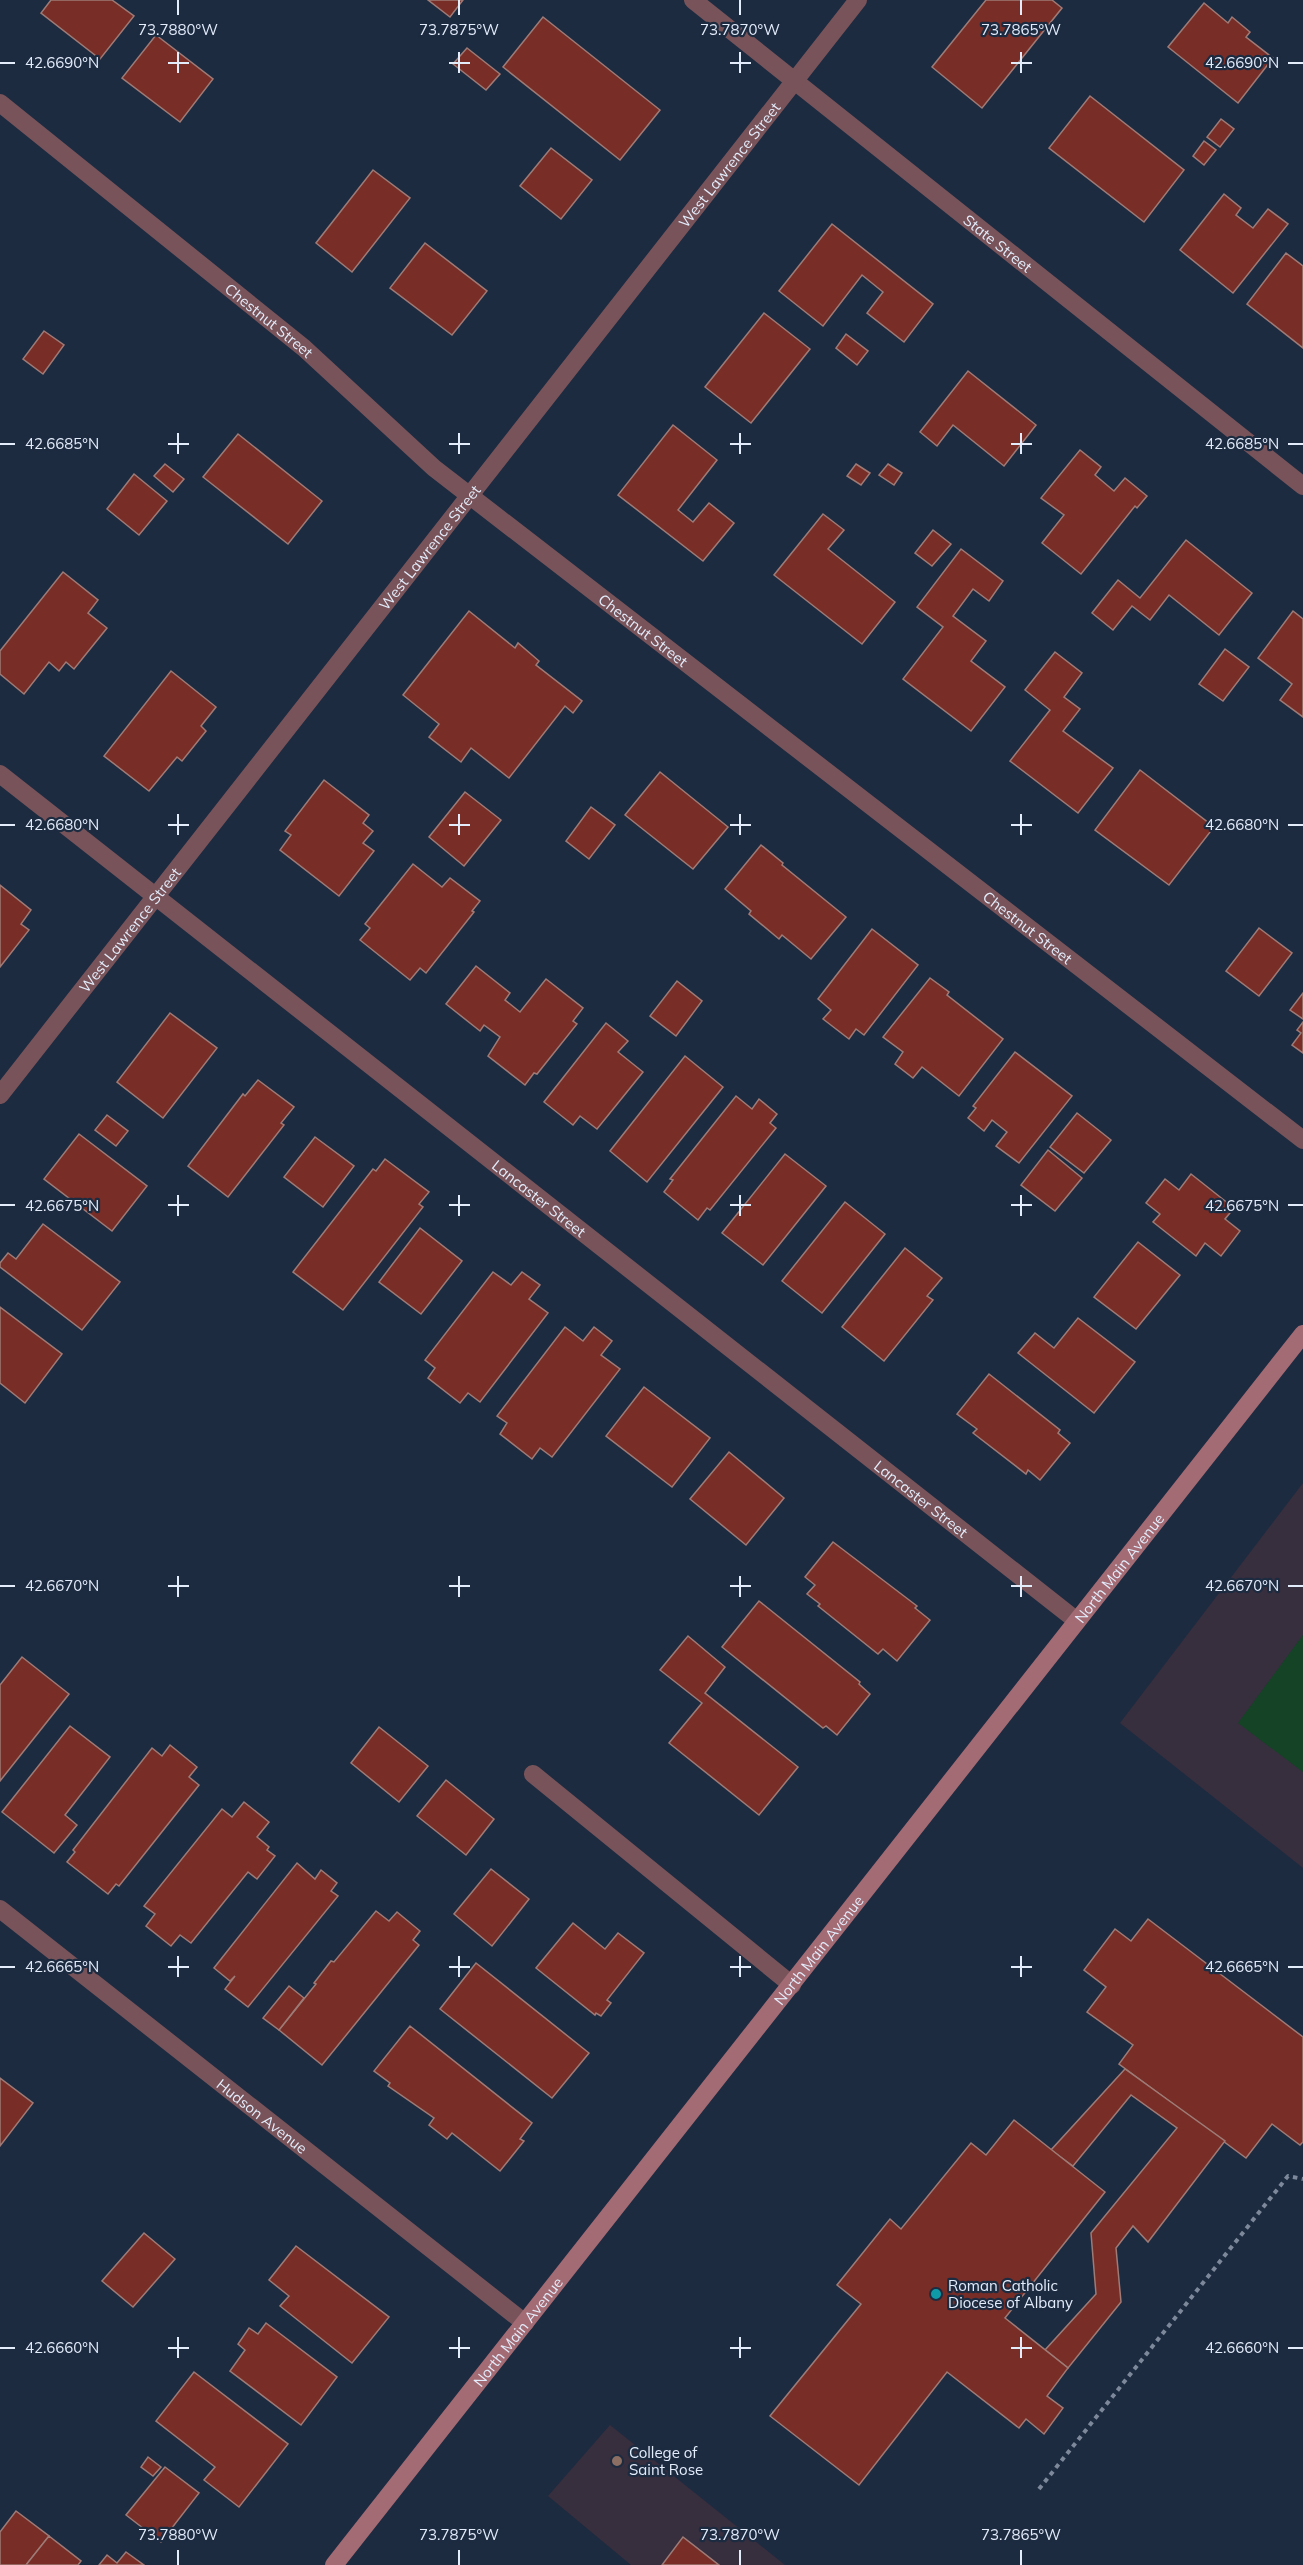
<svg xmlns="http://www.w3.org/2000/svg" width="1303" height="2565" viewBox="0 0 1303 2565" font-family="Mulish,sans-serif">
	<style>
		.education { fill: #372e3e }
		.green { fill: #144326 }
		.building { fill: #782d27; stroke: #9e7b76; stroke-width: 1.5 }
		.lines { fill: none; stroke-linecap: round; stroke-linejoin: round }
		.path { stroke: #7d899b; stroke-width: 4; stroke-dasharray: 4.5 4.5; stroke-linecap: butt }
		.lane { stroke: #78545a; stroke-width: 18 }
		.street { stroke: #78545a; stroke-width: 18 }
		.secondary { stroke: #a36b74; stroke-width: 18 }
		.ticks { fill: none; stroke: #e3ecfb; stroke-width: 2 }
		.culture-dot { fill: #0f9aa8; stroke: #1d2b41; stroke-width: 2 }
		.education-dot { fill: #8d6e63; stroke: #1d2b41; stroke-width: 2 }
		.labels { text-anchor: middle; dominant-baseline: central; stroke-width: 4.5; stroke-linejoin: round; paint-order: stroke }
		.street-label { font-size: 15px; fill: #e3ecfb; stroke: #1d2b41 }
		.poi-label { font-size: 15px; fill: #e3ecfb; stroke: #1d2b41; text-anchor: start }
		.ticks-label { font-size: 15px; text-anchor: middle; fill: #e3ecfb; stroke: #1d2b41; stroke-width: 4.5; stroke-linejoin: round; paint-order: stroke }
	</style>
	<rect width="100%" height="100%" fill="#1d2b41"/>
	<g class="education">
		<polygon points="1303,1483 1303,1868 1120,1723"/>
		<polygon points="610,2425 785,2565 631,2565 548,2496"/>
	</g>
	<polygon class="green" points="1303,1635 1303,1772 1238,1723"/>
	<g class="building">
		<polygon points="51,0 112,0 134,16 100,59 41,13"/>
		<polygon points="428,0 463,0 450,17"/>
		<polygon points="986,0 1052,0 1062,8 982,108 932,67"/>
		<polygon points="1204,3 1228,23 1232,17 1250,32 1246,37 1273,58 1238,103 1168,47"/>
		<polygon points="543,17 660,110 620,160 503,67"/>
		<polygon points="156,35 213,79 180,122 122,78"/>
		<polygon points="467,48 500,74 486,90 453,64"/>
		<polygon points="1090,96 1184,170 1144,222 1049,148"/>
		<polygon points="1221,119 1234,129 1220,147 1207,137"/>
		<polygon points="1204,141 1216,150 1204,165 1193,156"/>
		<polygon points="551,148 592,180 561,219 520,186"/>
		<polygon points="373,170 410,198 352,272 316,243"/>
		<polygon points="1224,194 1241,208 1236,215 1253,228 1268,209 1288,224 1233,293 1180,250"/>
		<polygon points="832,224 933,304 904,342 867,313 883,292 862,275 823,326 779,291"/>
		<polygon points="425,243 487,291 452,335 390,288"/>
		<polygon points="1286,253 1303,266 1303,348 1247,304"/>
		<polygon points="764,313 810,349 751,423 705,387"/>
		<polygon points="44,331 64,345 43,374 23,359"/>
		<polygon points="846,334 868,351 857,365 836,348"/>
		<polygon points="968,371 1036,425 1004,466 953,425 937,446 920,432"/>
		<polygon points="673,425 717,460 678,510 693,522 709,503 734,523 703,561 618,495"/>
		<polygon points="238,434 322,501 288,544 203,477"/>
		<polygon points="1080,450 1101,467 1095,475 1114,491 1125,478 1147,496 1137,508 1135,506 1081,574 1042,543 1064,515 1041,498"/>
		<polygon points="165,464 184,479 173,492 154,476"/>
		<polygon points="856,464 870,473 861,485 847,476"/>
		<polygon points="888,464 902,473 894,485 879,475"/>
		<polygon points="134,474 167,501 139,535 107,509"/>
		<polygon points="823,514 844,530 828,549 895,602 862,644 774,575"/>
		<polygon points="933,530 951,544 932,566 915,553"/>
		<polygon points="1186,540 1252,593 1219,635 1169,595 1150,620 1132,606 1113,630 1092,613 1118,580 1140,598"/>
		<polygon points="961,549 1003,581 989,601 973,589 953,616 986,641 971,661 1005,687 971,731 903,679 943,627 917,607"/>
		<polygon points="63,572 98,600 88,613 107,628 74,669 66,662 59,671 49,662 24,694 0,674 0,651"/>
		<polygon points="469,611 515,648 518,643 539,661 536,665 582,701 573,713 565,706 509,778 471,748 461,762 429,737 439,724 403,695"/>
		<polygon points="1293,611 1303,619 1303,717 1280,700 1292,684 1258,658"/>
		<polygon points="1225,649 1249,667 1223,701 1199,684"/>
		<polygon points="1055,652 1082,673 1064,697 1080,709 1063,731 1113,768 1078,813 1010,761 1050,710 1025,690"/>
		<polygon points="171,671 216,707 201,726 206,731 182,761 177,757 149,791 104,756"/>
		<polygon points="1140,770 1214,827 1169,885 1095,830"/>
		<polygon points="660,772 728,827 693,869 625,815"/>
		<polygon points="324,780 369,815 363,823 373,831 363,843 374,851 339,896 280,850 291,835 285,831"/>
		<polygon points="465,792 501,820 464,866 429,837"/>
		<polygon points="591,807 615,825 589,859 566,841"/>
		<polygon points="761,845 783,863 782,865 846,917 811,959 782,935 779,939 749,914 751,911 725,889"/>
		<polygon points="413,864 442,887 450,878 480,901 472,911 474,912 426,973 420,968 410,980 360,940 370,928 365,924"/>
		<polygon points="0,885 31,910 21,924 29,930 0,967"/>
		<polygon points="1259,928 1292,953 1259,996 1226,971"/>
		<polygon points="872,929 918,965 864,1035 856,1029 849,1039 823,1019 831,1010 818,999"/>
		<polygon points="476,966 510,993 505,1000 520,1012 546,979 583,1008 573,1021 577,1024 537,1074 534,1073 525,1085 488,1056 500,1037 484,1025 480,1031 446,1004"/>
		<polygon points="930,978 949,992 947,995 1003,1039 959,1096 922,1067 913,1078 895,1064 903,1052 883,1037"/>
		<polygon points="677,981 702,1001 676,1036 650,1016"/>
		<polygon points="1303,993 1303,1019 1290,1010"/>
		<polygon points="170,1013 217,1048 163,1118 117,1082"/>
		<polygon points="1303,1022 1303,1053 1292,1045 1301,1033 1297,1030"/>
		<polygon points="606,1023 628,1041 618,1052 643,1072 597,1129 580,1116 573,1125 544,1102"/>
		<polygon points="1015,1052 1072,1096 1019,1163 996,1146 1007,1132 992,1120 984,1131 968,1118 976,1108 973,1106"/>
		<polygon points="685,1056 723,1087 647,1182 610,1151"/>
		<polygon points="258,1080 294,1107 281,1123 284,1125 228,1197 188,1166 243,1094 245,1096"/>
		<polygon points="736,1096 752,1109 759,1099 777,1114 770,1123 776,1128 710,1210 707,1208 698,1220 664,1192 673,1180 670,1179"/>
		<polygon points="1077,1113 1111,1140 1084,1173 1050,1147"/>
		<polygon points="107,1115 128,1131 116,1146 95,1130"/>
		<polygon points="79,1134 147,1186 112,1231 44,1179"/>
		<polygon points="315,1137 354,1166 323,1207 284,1177"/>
		<polygon points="1048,1150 1082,1178 1055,1211 1021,1185"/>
		<polygon points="785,1154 826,1186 763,1265 722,1233"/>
		<polygon points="385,1159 429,1192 419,1204 423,1207 343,1310 293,1272 373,1169 376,1171"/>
		<polygon points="1191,1174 1234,1208 1225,1219 1240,1231 1221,1256 1205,1243 1196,1256 1153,1222 1160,1214 1146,1203 1165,1179 1179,1190"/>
		<polygon points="845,1202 885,1234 822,1313 782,1281"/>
		<polygon points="43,1224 120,1282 82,1330 0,1267 0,1263 8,1253 16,1259"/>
		<polygon points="420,1228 462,1261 421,1314 379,1282"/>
		<polygon points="1138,1242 1180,1275 1136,1329 1094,1297"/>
		<polygon points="905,1248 942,1278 927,1296 933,1300 884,1361 842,1327"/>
		<polygon points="493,1272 511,1285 522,1272 540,1285 529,1299 548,1313 480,1402 468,1393 460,1403 428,1378 435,1368 425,1360"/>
		<polygon points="0,1307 62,1354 25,1403 0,1383"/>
		<polygon points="1078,1318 1135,1362 1094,1413 1018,1353 1035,1333 1054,1348"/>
		<polygon points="565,1327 583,1341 594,1327 612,1341 601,1355 620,1369 552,1457 540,1448 532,1459 500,1434 507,1423 497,1416"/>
		<polygon points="989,1374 1060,1430 1058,1433 1070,1443 1040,1480 1028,1470 1026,1474 973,1433 977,1429 957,1414"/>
		<polygon points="644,1387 710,1438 672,1487 606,1436"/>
		<polygon points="729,1452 784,1498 746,1545 690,1499"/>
		<polygon points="833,1542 917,1606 915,1608 930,1620 897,1661 883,1649 878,1654 818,1606 820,1604 807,1594 815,1585 805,1577"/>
		<polygon points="759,1601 860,1682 859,1684 870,1694 837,1735 826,1726 823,1728 722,1647"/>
		<polygon points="688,1636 725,1667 705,1693 798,1767 759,1815 669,1743 702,1703 660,1670"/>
		<polygon points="22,1657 69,1694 0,1781 0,1685"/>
		<polygon points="70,1726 110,1757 65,1815 77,1825 54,1853 2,1812"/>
		<polygon points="379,1727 428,1766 399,1802 351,1763"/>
		<polygon points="170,1745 197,1767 189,1777 199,1785 119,1886 116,1884 108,1894 67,1862 75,1852 73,1850 152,1748 162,1756"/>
		<polygon points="446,1780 494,1819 466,1855 417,1816"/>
		<polygon points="244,1802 269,1822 257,1837 269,1847 267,1850 275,1856 257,1879 248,1872 191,1943 180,1935 171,1946 146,1926 155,1914 144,1906 222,1809 232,1817"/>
		<polygon points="297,1863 315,1879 321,1870 337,1883 331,1891 338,1896 248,2007 225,1989 235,1976 230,1981 214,1968"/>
		<polygon points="491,1869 529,1899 492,1946 454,1914"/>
		<polygon points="376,1911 389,1921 397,1912 420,1931 413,1940 419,1945 322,2065 279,2030 316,1984 314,1983 331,1961 334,1962"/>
		<polygon points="1148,1919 1303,2037 1303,2142 1300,2145 1272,2124 1246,2158 1119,2064 1133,2045 1087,2012 1106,1987 1084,1970 1115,1929 1131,1941"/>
		<polygon points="573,1923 605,1949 618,1933 644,1953 607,2000 611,2003 601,2016 596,2013 595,2015 536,1968"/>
		<polygon points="476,1963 589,2053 552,2098 440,2009"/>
		<polygon points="289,1986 304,1998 279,2030 263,2018"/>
		<polygon points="410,2026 532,2123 520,2139 524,2141 500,2171 452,2133 447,2139 429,2125 434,2118 388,2086 390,2083 374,2071"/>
		<polygon points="1125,2069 1225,2141 1148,2242 1133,2226 1116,2248 1121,2302 1068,2368 1045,2350 1096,2294 1091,2233 1177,2128 1131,2095 1073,2166 1051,2150"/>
		<polygon points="0,2078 33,2103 0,2146"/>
		<polygon points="1014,2120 1105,2192 1005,2318 1068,2368 1047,2396 1063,2408 1044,2434 1026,2419 1019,2428 947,2372 859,2485 770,2416 861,2304 837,2285 890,2219 901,2229 971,2143 986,2155"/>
		<polygon points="144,2233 175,2259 133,2307 102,2281"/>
		<polygon points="296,2246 389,2317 352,2363 280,2306 289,2296 269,2280"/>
		<polygon points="266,2323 337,2377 301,2425 230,2371 245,2350 238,2344 249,2328 258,2334"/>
		<polygon points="194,2372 288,2444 239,2507 204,2480 215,2467 156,2421"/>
		<polygon points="148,2457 161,2467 153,2476 141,2467"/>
		<polygon points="165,2467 199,2493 161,2542 126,2515"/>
		<polygon points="16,2511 49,2536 26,2565 0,2565 0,2532"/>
		<polygon points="49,2536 81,2561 78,2565 26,2565"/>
		<polygon points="683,2537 719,2565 662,2565"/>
		<polygon points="126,2552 144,2565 99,2565 107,2555 117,2563"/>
	</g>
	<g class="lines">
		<polyline class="path" points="1039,2489 1288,2176 1303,2179"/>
		<polyline class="lane" points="533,1774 792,1985"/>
		<g class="street">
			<path id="s1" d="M693 0 1303 486"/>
			<path id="s2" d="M0 103 304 348 434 468 1303 1140"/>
			<path id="s3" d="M0 774 1077 1621"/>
			<path id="s4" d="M0 1095 858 0"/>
			<path id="s5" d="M0 1909 525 2323"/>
		</g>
		<path class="secondary" id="s6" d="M334 2565 1303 1334"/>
	</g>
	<path class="ticks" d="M178 0V15M459 0V15M740 0V15M1021 0V15M178 52V73M459 52V73M740 52V73M1021 52V73M0 63H15M168 63H189M449 63H470M730 63H751M1011 63H1032M1288 63H1303M178 433V454M459 433V454M740 433V454M1021 433V454M0 444H15M168 444H189M449 444H470M730 444H751M1011 444H1032M1288 444H1303M178 814V835M459 814V835M740 814V835M1021 814V835M0 825H15M168 825H189M449 825H470M730 825H751M1011 825H1032M1288 825H1303M178 1195V1216M459 1195V1216M740 1195V1216M1021 1195V1216M0 1205H15M168 1205H189M449 1205H470M730 1205H751M1011 1205H1032M1288 1205H1303M178 1576V1597M459 1576V1597M740 1576V1597M1021 1576V1597M0 1586H15M168 1586H189M449 1586H470M730 1586H751M1011 1586H1032M1288 1586H1303M178 1956V1977M459 1956V1977M740 1956V1977M1021 1956V1977M0 1967H15M168 1967H189M449 1967H470M730 1967H751M1011 1967H1032M1288 1967H1303M178 2337V2358M459 2337V2358M740 2337V2358M1021 2337V2358M0 2348H15M168 2348H189M449 2348H470M730 2348H751M1011 2348H1032M1288 2348H1303M178 2550V2565M459 2550V2565M740 2550V2565M1021 2550V2565"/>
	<circle class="culture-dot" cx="936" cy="2294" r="6"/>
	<circle class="education-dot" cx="617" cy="2461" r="6"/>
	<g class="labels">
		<g class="street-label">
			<text stroke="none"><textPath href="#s4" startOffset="1182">West Lawrence Street</textPath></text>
			<text stroke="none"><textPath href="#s1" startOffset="390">State Street</textPath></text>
			<text stroke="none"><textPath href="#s2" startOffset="346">Chestnut Street</textPath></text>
			<text stroke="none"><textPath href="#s4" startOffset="696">West Lawrence Street</textPath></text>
			<text stroke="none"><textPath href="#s2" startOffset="832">Chestnut Street</textPath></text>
			<text stroke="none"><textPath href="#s2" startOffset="1318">Chestnut Street</textPath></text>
			<text stroke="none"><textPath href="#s4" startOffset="210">West Lawrence Street</textPath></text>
			<text stroke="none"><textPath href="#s3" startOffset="686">Lancaster Street</textPath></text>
			<text stroke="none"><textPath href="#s3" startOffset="1172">Lancaster Street</textPath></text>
			<text stroke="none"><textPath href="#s6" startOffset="1269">North Main Avenue</textPath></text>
			<text stroke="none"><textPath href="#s6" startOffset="783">North Main Avenue</textPath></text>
			<text stroke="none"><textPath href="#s5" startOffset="334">Hudson Avenue</textPath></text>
			<text stroke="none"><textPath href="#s6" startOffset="297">North Main Avenue</textPath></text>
		</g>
		<g class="poi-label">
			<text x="948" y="2285">Roman Catholic<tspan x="948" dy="17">Diocese of Albany</tspan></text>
			<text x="629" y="2452">College of<tspan x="629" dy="17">Saint Rose</tspan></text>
		</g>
	</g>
	<g class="ticks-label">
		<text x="178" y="35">73.7880°W</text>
		<text x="459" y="35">73.7875°W</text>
		<text x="740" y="35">73.7870°W</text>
		<text x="1021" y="35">73.7865°W</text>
		<text x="62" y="68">42.6690°N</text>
		<text x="1242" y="68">42.6690°N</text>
		<text x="62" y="449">42.6685°N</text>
		<text x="1242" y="449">42.6685°N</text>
		<text x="62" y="830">42.6680°N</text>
		<text x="1242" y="830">42.6680°N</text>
		<text x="62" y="1211">42.6675°N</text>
		<text x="1242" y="1211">42.6675°N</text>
		<text x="62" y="1591">42.6670°N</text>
		<text x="1242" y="1591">42.6670°N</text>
		<text x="62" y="1972">42.6665°N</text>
		<text x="1242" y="1972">42.6665°N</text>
		<text x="62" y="2353">42.6660°N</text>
		<text x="1242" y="2353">42.6660°N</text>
		<text x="178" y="2540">73.7880°W</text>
		<text x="459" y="2540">73.7875°W</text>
		<text x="740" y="2540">73.7870°W</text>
		<text x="1021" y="2540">73.7865°W</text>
	</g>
</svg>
